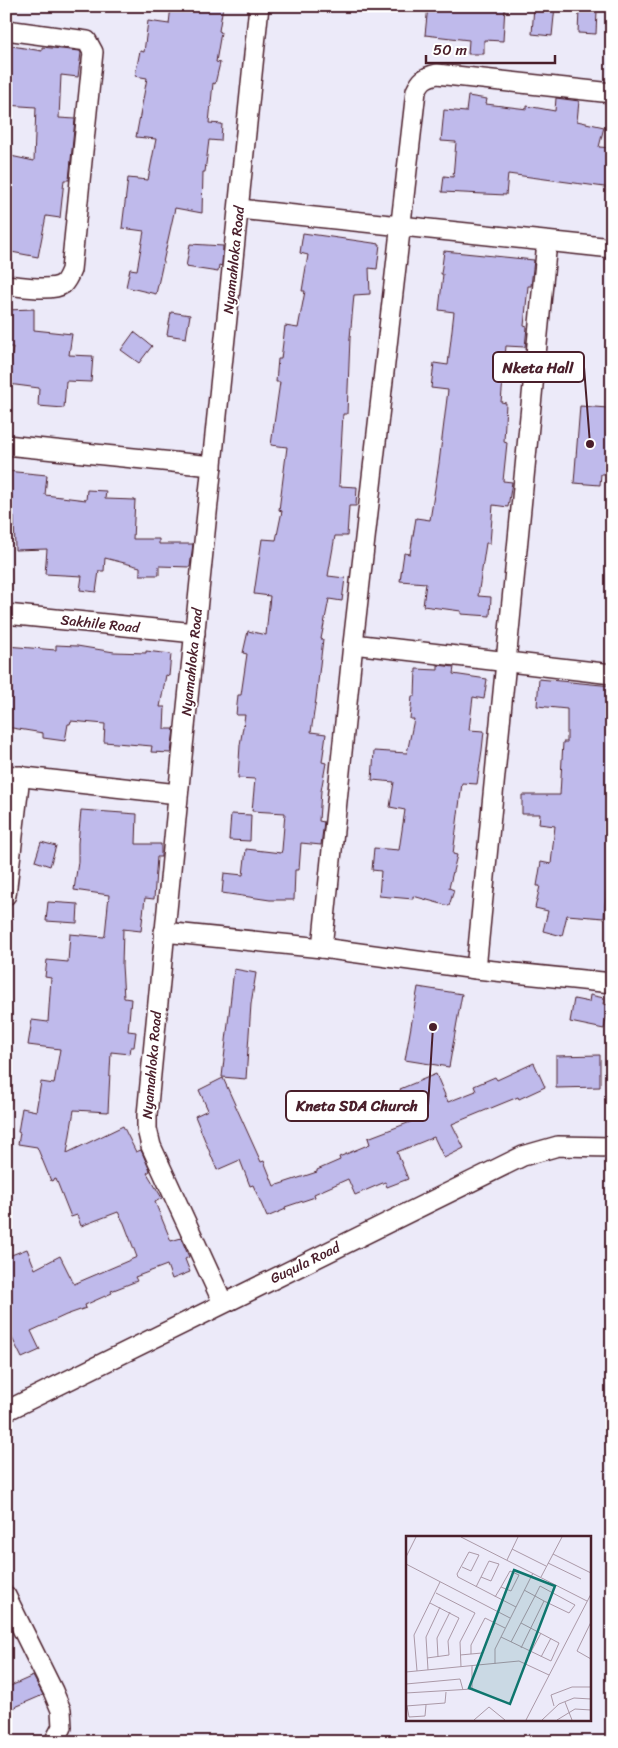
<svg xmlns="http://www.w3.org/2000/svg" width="618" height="1748" viewBox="0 0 618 1748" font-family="Sriracha,sans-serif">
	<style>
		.building { fill: #bfbaeb; stroke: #4a1f2b }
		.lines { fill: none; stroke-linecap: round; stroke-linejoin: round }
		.minor-casing { stroke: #4a1f2b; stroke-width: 22 }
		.minor { stroke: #fff; stroke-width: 19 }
		.labels { text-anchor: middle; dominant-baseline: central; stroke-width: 4; stroke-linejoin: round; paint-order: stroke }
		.street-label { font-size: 14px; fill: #4a1f2b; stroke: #fff }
		.inset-road { fill: none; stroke: #ab99a7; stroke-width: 1 }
		.view { fill: #0f766e; fill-opacity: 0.15; stroke: #0f766e; stroke-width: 2.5 }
		.inset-edge { fill: none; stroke: #4a1f2b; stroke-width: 2.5 }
		.leader { fill: none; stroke: #4a1f2b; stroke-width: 2 }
		.callout-dot { fill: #4a1f2b; stroke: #fff; stroke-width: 2 }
		.callout { fill: #fff; stroke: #4a1f2b; stroke-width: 2 }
		.callout-label { font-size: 15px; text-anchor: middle; font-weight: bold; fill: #4a1f2b }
	</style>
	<rect width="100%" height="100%" fill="#eceaf9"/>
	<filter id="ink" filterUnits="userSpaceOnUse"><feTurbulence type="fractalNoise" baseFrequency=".02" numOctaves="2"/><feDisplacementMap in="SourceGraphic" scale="10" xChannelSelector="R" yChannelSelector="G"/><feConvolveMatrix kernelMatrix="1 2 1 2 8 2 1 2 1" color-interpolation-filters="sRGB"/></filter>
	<g filter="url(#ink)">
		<g class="building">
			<polygon points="171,6 223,6 219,31 221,32 216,62 220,63 215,84 213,83 209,123 222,124 221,141 209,140 205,172 203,172 202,213 175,208 156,294 126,287 130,269 137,270 144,231 122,228 128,178 148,180 156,139 136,137 147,78 135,76 140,51 144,52 148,21 169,24"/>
			<polygon points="428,6 505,6 503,41 484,40 484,54 468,54 469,40 425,35"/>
			<polygon points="534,6 555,6 552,36 532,34"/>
			<polygon points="579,10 597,11 596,34 578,33"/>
			<polygon points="6,45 42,51 42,47 80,51 81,53 78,77 61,75 59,118 75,119 69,180 64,180 60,218 46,216 38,257 6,251 6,155 34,161 36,107 6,105"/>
			<polygon points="468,96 487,99 486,104 527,109 527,106 555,111 556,98 579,101 577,121 604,127 599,147 612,148 612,188 508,174 506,195 442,192 444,176 453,177 456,142 441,141 444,110 466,112"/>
			<polygon points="303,233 380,244 377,269 369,268 370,294 354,295 350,338 347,414 343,414 339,486 357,487 356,506 349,506 347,536 335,536 328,576 345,578 342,601 329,599 321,639 323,639 316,699 311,732 326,734 322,762 326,763 321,791 319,821 324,822 321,845 301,843 299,870 295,870 294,900 270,900 222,893 224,873 243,875 246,849 281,853 282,850 285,813 252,811 255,779 238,778 240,745 245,715 236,715 238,695 241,695 247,654 243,653 248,631 266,635 270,596 254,594 262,539 276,540 282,511 279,510 287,447 271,445 280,382 276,382 278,359 281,359 285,326 298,328 305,291 302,291 308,255 300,253"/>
			<polygon points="190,244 223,246 222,266 219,265 218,272 186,267"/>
			<polygon points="444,251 534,260 531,286 528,286 524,326 527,327 525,347 506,346 501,402 506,403 504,442 507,443 503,481 512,482 508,507 493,505 490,543 486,543 478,596 491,597 490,616 461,614 461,611 423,606 426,583 400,581 404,553 410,554 416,518 430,520 439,463 448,390 431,388 434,363 448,365 454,312 439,310 443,274 441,274"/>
			<polygon points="34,309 34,330 72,334 69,355 93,356 91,382 66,381 64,408 38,406 39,388 8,384 13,347 6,347 6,310"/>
			<polygon points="171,312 190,315 186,338 167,335"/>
			<polygon points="134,332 152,346 139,363 121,350"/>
			<polygon points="580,406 608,408 607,435 612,435 609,474 601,474 600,485 574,483"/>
			<polygon points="6,471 47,475 45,495 86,500 87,490 106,491 105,499 135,500 133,539 159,539 159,544 193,544 190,567 159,566 159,575 140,575 140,567 105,558 104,571 99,571 96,592 80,590 82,576 45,574 47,549 15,550 14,516 6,515"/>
			<polygon points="56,645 77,646 114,652 146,653 146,651 171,654 169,676 166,675 160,707 165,707 164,729 174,729 171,753 151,752 152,746 104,742 105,724 71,721 70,724 68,724 65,741 43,738 43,733 6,727 6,646 56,650"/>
			<polygon points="438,665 454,667 453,674 487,679 484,699 473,697 469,730 484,731 482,750 477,784 462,783 453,854 457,855 449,888 454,890 449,906 413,896 413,899 379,896 381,871 372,870 374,848 399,850 405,810 390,807 394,782 372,780 374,751 407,753 414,719 410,719 412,696 415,696 416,669 438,670"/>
			<polygon points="539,679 612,686 612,860 609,860 604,918 567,915 562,936 543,931 548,911 535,908 540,886 537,886 541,862 551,864 555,826 539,824 540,814 522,814 522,795 560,795 563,742 567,742 567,709 537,706"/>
			<polygon points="81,810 137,814 136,844 161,844 161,857 157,857 154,899 145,898 141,931 123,929 122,965 124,998 131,999 128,1031 136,1032 134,1047 131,1047 130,1054 111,1052 108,1112 74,1110 67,1153 123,1126 136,1152 141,1150 150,1171 147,1173 162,1198 155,1202 171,1241 181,1238 189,1257 185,1259 190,1272 172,1279 167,1265 135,1277 137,1281 111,1291 112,1293 85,1305 86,1308 66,1315 31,1331 40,1350 22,1358 6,1326 6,1257 27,1249 35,1269 60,1256 74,1284 137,1257 124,1223 118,1212 81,1226 77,1215 71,1217 56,1179 51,1181 37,1147 18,1144 20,1133 18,1132 22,1108 36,1111 41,1082 54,1084 60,1049 28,1045 32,1020 48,1022 51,978 45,977 47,960 68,962 70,934 104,937 105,935 109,895 74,890 78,862 78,843"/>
			<polygon points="231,814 251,815 250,841 229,840"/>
			<polygon points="41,842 56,846 50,866 35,861"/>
			<polygon points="48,902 78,904 77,923 46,921"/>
			<polygon points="234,969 256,973 251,1004 246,1079 222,1077"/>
			<polygon points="418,987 462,994 449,1067 405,1060"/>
			<polygon points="590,995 604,998 603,1004 609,1005 604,1029 570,1022 574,999 589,1002"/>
			<polygon points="600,1055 600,1087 556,1088 556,1056"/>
			<polygon points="534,1063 545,1087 519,1099 518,1097 452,1124 464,1148 444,1158 434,1137 397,1152 408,1179 387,1187 385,1182 355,1195 348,1179 314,1194 315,1197 285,1207 286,1209 267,1217 253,1185 250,1186 240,1160 217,1170 195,1116 208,1110 199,1090 223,1078 261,1162 264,1161 274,1186 317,1172 317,1170 340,1160 339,1157 370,1144 368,1138 413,1121 400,1089 436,1074 445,1095 444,1098 446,1097 448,1102 476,1091 474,1086 495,1077 497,1080"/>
			<polygon points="33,1676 43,1695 6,1711 6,1688"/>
		</g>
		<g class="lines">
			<defs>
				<g id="minor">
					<path d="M6 30 87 41 93 52 71 270C69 275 67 280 63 284 52 292 20 286 6 285"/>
					<polyline points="239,209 612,248"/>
					<polyline points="6,445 212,466"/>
					<polyline points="6,614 195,633"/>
					<polyline points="353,644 612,674"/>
					<polyline points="6,775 178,794"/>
					<polyline points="6,895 20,776"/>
					<polyline points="164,932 322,948 476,969 612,983"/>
					<path d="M322 948 353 644 416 91C421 80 425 77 437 74L612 93"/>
					<polyline points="476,969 547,242"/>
					<path d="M223 1303 151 1146 147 1129V1115C181 745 223 376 259 6"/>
					<polyline points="6,1411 523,1156 558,1146 612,1147"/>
					<polyline points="6,1596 53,1691 61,1710 62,1727 54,1742"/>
				</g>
			</defs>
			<use href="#minor" class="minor-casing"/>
			<use href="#minor" class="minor"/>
		</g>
	</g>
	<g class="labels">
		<g class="street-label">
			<text transform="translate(234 260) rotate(-84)">Nyamahloka Road</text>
			<text transform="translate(100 624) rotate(6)">Sakhile Road</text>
			<text transform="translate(192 662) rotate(-84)">Nyamahloka Road</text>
			<text transform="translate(152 1065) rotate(-85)">Nyamahloka Road</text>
			<text transform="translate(305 1263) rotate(-26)">Guqula Road</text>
		</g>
	</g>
	<g transform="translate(406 1536)">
		<rect width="185" height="185" fill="#eceaf9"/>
		<path class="inset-road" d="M55 1 181 65M106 13 140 30M147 18 185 37M0 21 10 1M101 24 112 1M142 27 175 43M0 28 104 82M56 31 65 35 73 19 63 16 51 38 52 41 110 71M135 41 156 1M70 51 83 25 93 28 85 45 75 41M30 57 69 77 54 106 55 131M89 61 95 51 104 35 113 39 105 55 95 51M185 86 171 115 185 123M95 101 145 125 153 107 115 87M105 106 129 60 134 50 169 69 163 77 138 65 129 60 118 54M115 112 138 65M65 118V109L79 82 99 92M54 119 76 117 89 87M32 121 31 102 44 76M135 121 145 102M21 122 43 119 42 105 53 82 24 67M119 127 135 97M89 128V113L127 37M22 134 20 101 34 71M11 135 8 99 34 46M0 136 113 125 143 139M0 148 54 143 57 154M0 157 66 153V130M159 166 166 184M0 170 39 167 40 156M1 170 3 181 19 180 20 169M148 170 145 159 166 151H185M68 184 83 171 99 184M120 184 185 58M136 184 153 168 168 162 185 163M151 184 169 173 185 174"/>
		<path class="view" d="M108 34 149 50 104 168 63 152Z"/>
		<rect width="185" height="185" class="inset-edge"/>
	</g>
	<path class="leader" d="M590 444L584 367M433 1027L428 1106"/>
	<g class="callout-dot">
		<circle cx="590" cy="444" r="5"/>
		<circle cx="433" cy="1027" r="5"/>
	</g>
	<g class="callout">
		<rect x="493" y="352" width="91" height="30" rx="5"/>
		<rect x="286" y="1091" width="142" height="30" rx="5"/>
	</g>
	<g class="callout-label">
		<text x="538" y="373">Nketa Hall</text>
		<text x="357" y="1111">Kneta SDA Church</text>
	</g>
	<rect width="618" height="1748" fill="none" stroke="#fff" stroke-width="25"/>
	<rect x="12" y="12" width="593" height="1723" fill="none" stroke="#4a1f2b" stroke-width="2" filter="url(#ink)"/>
	<path d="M426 55v8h129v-8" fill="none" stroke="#4a1f2b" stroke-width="2.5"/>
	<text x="433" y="55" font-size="15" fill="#4a1f2b" stroke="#ffffff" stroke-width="4" paint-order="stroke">50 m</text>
</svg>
